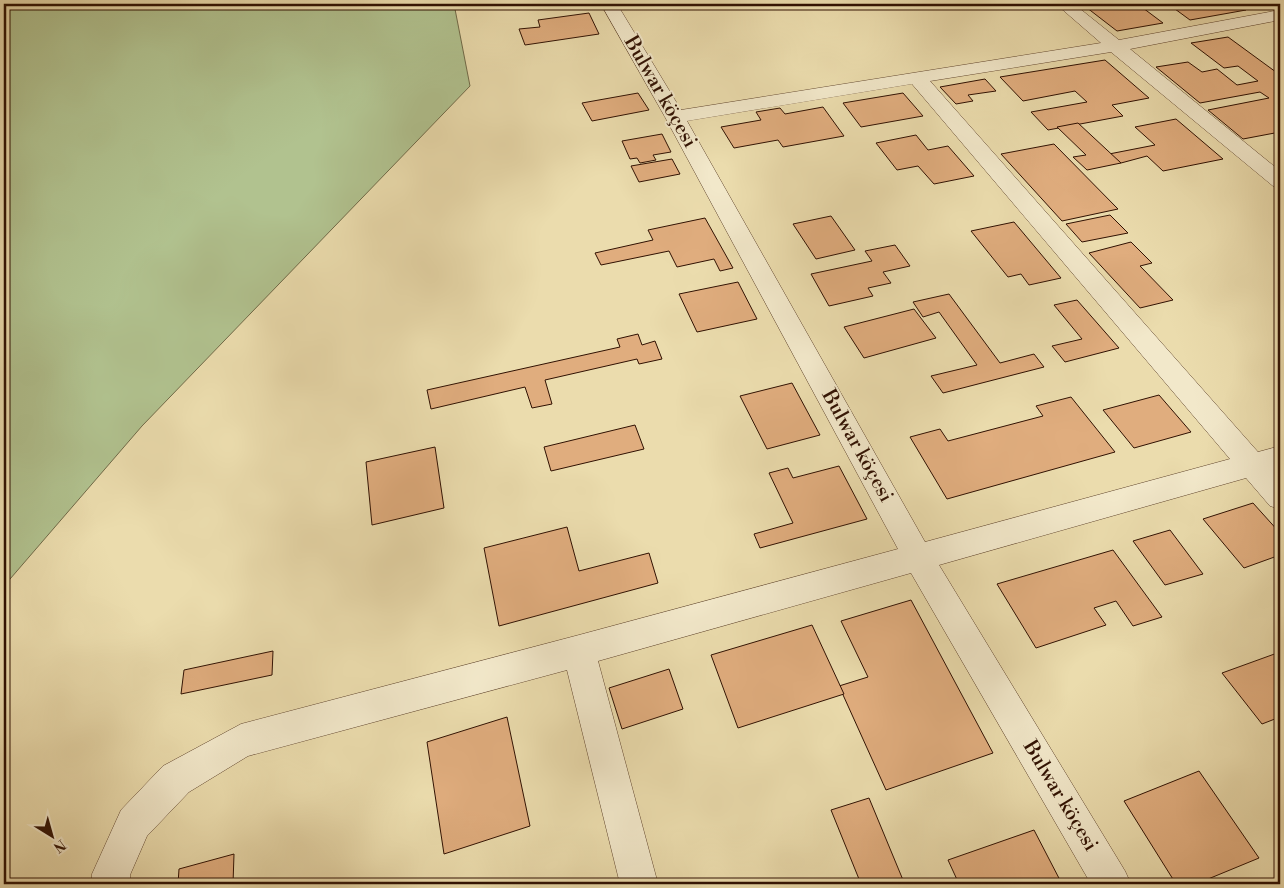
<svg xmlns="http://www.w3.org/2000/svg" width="1284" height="888" viewBox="0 0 1284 888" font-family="'Libre Bodoni',serif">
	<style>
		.green { fill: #b1c28f; stroke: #706a48 }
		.building { fill: #e0ad7e; stroke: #301102 }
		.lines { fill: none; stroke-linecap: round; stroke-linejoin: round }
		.minor-casing { stroke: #5f442d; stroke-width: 1 }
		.minor { fill: #f2e8ca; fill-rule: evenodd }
		.labels { text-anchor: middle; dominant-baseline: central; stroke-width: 4; stroke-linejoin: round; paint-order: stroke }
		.street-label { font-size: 20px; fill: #301102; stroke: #f2e8ca }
	</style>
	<rect width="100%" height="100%" fill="#ebdcad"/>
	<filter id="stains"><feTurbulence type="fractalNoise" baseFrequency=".004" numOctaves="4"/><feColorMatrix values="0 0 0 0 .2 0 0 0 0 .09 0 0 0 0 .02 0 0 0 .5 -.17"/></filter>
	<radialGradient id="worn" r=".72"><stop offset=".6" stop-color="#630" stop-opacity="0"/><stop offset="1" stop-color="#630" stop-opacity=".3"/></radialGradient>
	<polygon class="green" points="4,4 454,4 470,86 142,426 4,586"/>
	<g class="building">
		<polygon points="1082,4 1166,4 1143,8 1163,23 1117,31"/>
		<polygon points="1207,4 1237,4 1246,10 1190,20 1175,9"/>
		<polygon points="589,13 599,34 525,45 519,29 540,27 538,20"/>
		<polygon points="1228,37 1280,75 1280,132 1243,139 1208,110 1269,98 1260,92 1200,103 1156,67 1188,62 1202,72 1217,69 1237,85 1258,81 1238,66 1224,68 1191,43"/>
		<polygon points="1105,60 1149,98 1112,105 1123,116 1048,130 1031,112 1087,102 1075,91 1023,101 1000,77"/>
		<polygon points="985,79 996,91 968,95 973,101 956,104 940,87"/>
		<polygon points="638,93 649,110 592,121 582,103"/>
		<polygon points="903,93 923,116 861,127 843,103"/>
		<polygon points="823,107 844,136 783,147 778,140 734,148 721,127 761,120 756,112 780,108 785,114"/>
		<polygon points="1176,119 1223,159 1163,171 1147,156 1121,163 1109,154 1155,145 1135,127"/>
		<polygon points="1078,123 1121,163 1087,170 1073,157 1086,155 1057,127"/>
		<polygon points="662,134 671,152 653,155 656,160 640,163 637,158 630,159 622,141"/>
		<polygon points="916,135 928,150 948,146 974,176 934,184 918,166 897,170 876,143"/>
		<polygon points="1054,144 1118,209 1062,221 1001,154"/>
		<polygon points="672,159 680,174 639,182 631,166"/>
		<polygon points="1110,215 1128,233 1082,242 1066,224"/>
		<polygon points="831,216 855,250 816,259 793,224"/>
		<polygon points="705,218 733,268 720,271 714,259 677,267 669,251 601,265 595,253 653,240 648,230"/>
		<polygon points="1014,222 1061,278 1029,285 1021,274 1008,277 971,231"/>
		<polygon points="1131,242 1152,263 1140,266 1173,300 1140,308 1089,253"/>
		<polygon points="895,245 910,266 883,272 891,283 868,288 873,296 829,306 811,274 872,261 865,251"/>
		<polygon points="738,282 757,319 697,332 679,294"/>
		<polygon points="949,294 1000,363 1034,354 1044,367 943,393 931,376 977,365 939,312 923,317 913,302"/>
		<polygon points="1077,300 1119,348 1065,362 1052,346 1082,339 1054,305"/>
		<polygon points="914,309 936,338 864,358 844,327"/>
		<polygon points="638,334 642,345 655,341 662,359 639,364 637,359 545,380 552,404 532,408 525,387 431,409 427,390 620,347 617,339"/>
		<polygon points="792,383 820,435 767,449 740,396"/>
		<polygon points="1159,395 1191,432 1134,448 1103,410"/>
		<polygon points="1071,397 1115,452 947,499 910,437 940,429 948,441 1043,416 1036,406"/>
		<polygon points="635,425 644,449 551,471 544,447"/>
		<polygon points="435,447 444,508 372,525 366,462"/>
		<polygon points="839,466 867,519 760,548 754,534 793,523 769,473 788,468 793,478"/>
		<polygon points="1253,503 1280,533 1280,555 1244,568 1203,519"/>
		<polygon points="567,527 579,571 649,553 658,583 499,626 484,548"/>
		<polygon points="1170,530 1203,574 1165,585 1133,541"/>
		<polygon points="1113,550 1162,617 1133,626 1116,601 1094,608 1106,625 1036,648 997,584"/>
		<polygon points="911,600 993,753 886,790 839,686 868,677 841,621"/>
		<polygon points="812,625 844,694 738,728 711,655"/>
		<polygon points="273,651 272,675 181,694 184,670"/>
		<polygon points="1280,652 1280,717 1262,724 1222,673"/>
		<polygon points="669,669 683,709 622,729 609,688"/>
		<polygon points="507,717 530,826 444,854 427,742"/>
		<polygon points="1199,771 1259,858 1196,884 1176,884 1124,801"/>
		<polygon points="869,798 903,880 891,884 861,884 831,810"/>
		<polygon points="1034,830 1062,884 959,884 948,860"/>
		<polygon points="234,854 233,884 178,884 179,869"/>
	</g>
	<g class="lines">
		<defs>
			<path id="minor" d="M601 4H617L681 110 1101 43 1056 4H1074L1119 40 1280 10V20L1130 49 1280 171V188L1273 186 1111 52 930 81 1258 452 1280 446V468L1274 470 1280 477V509L1270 506 1246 478 939 565 1125 871 1131 884H1091L911 573 598 661 658 884H620L567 670 248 756 189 792 147 836 130 875V884H92V874L121 810 163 766 241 724 579 635 898 549 665 117ZM912 84 1230 459 925 542 687 121Z"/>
		</defs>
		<use href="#minor" class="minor-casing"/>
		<use href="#minor" class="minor"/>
	</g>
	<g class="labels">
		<g class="street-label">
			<text transform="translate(660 92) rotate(60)">Bulwar köçesi</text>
			<text transform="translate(857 446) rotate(61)">Bulwar köçesi</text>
			<text transform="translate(1060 796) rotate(59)">Bulwar köçesi</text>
		</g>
	</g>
	<rect width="1284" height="888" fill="none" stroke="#ebdcad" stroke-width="20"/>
	<rect x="5" y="5" width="1274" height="878" fill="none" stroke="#301102" stroke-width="2.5"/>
	<rect x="10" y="10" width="1264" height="868" fill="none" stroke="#301102"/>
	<g transform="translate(52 836) rotate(143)" stroke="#f2e8ca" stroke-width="4" paint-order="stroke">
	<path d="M0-4L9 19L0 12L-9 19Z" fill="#301102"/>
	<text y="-8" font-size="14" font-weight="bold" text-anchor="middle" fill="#301102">N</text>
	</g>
	<rect width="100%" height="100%" filter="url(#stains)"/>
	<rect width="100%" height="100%" fill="url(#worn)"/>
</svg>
